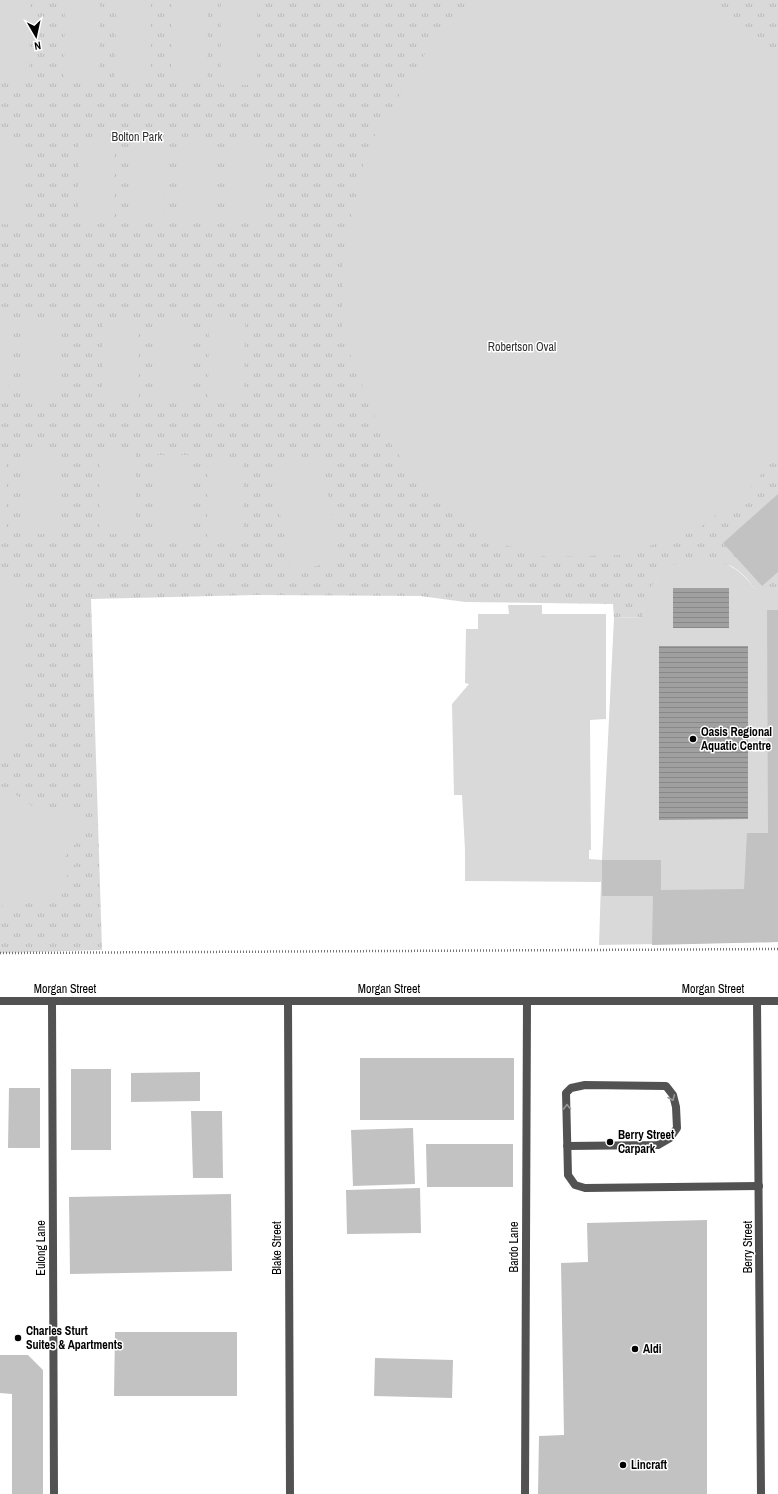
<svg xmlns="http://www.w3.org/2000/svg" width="778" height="1494" viewBox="0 0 778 1494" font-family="'Archivo Narrow',sans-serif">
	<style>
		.grass { fill: url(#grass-tufts) }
		.pitch { fill: #d9d9d9 }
		.water { fill: url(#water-rules) }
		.building { fill: #c2c2c2 }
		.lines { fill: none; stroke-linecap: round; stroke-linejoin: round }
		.path { stroke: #747474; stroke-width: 2.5; stroke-dasharray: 1 2; stroke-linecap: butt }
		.lane { stroke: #525252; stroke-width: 8 }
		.street { stroke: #525252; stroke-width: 8 }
		.oneway { stroke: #979797 }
		.poi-dot { fill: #000; stroke: #fff; stroke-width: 1.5 }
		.labels { text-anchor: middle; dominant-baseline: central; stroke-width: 3; stroke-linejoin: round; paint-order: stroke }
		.park-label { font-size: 12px; fill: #303030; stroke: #fff }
		.poi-label { font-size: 12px; font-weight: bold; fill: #000; stroke: #fff; text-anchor: start }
		.street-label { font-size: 12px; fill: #000; stroke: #fff }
	</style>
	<defs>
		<pattern id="grass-tufts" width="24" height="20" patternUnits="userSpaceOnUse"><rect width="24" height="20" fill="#d9d9d9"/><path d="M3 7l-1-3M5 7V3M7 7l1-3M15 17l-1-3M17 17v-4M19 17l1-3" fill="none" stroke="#b8b8b8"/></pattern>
		<pattern id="water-rules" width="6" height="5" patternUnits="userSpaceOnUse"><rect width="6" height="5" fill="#a0a0a0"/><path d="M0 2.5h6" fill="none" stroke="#888"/></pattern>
	</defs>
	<rect width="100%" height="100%" fill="#fff"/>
	<path class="grass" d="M0 0H778V589H755C748 579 740 570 729 565 724 563 668 576 658 578 647 592 644 600 643 617L614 618 613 604 465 602 420 596 257 595 91 599 102 950 0 953Z"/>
	<g class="pitch">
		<polygon points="0,0 30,1 29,83 0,82"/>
		<polygon points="65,0 100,0 99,82 64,82"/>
		<polygon points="116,0 151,0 151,82 115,82"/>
		<polygon points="172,0 208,0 207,83 171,82"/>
		<polygon points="487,0 707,0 757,35 778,61 778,453 747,492 694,532 619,555 547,557 484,539 423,490 378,425 342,334 343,253 367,148 429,47"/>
		<rect x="221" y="2" width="36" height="83"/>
		<polygon points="79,137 114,137 114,219 78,219"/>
		<polygon points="129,139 165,139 164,221 129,221"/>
		<polygon points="180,139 216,139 215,221 180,221"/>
		<polygon points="230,139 266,139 266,222 230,221"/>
		<polygon points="0,142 22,142 21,225 0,224"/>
		<polygon points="0,315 9,315 8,398 0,398"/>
		<rect x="24" y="317" width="36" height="82"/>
		<polygon points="156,319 192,319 191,402 155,402"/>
		<polygon points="103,320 138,321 138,403 102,402"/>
		<polygon points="209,321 245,321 244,404 208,403"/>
		<polygon points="0,448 7,448 6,530 0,530"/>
		<polygon points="24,451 60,451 59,534 23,534"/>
		<rect x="100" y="452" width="36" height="82"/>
		<rect x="154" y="455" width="36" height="82"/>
		<polygon points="208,457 243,457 243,539 207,539"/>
		<polygon points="321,458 341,561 291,571 271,467"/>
		<path d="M698 558C724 560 739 567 755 589H778V942L599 945 601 882 465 881V850L462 795H454L452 704 469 684 465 683 466 629H478V614H509L508 605H542V614H606V719L590 720 591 850H589V859L602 860 614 618 643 617C643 608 644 598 649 590 656 578 670 565 682 561 687 559 693 559 698 558Z"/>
		<polygon points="0,581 26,582 24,749 0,749"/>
		<polygon points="0,787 10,791 47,816 57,806 66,803 70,804 85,817 87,823 84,833 64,858 75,864 45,909 28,898 7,912 0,903"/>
	</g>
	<g class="water">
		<rect x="673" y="588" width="56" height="40"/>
		<polygon points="659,646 748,646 748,819 659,820"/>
	</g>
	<g class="building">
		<polygon points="778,494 778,572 762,586 723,543"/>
		<polygon points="767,610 778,610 778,942 652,945 653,896 602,896 602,860 661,860 661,890 744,889 747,833 768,833"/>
		<rect x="360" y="1058" width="154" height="62"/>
		<rect x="71" y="1069" width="40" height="81"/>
		<polygon points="200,1072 200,1101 131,1102 131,1073"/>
		<polygon points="9,1088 40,1088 40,1148 8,1148"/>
		<polygon points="191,1111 222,1111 223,1178 193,1178"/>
		<polygon points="413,1128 415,1184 353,1186 351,1130"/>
		<polygon points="426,1144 513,1144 513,1187 427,1187"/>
		<polygon points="420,1188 421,1233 347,1234 346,1190"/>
		<polygon points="231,1194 232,1271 70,1274 69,1197"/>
		<polygon points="707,1220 707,1494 538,1494 539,1436 564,1435 561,1263 588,1262 587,1223"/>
		<polygon points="115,1332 237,1332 237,1396 114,1396"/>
		<polygon points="0,1355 28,1355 43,1370 43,1494 12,1494 12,1394 0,1393"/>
		<polygon points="375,1358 453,1360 452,1398 374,1396"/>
	</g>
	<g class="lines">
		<polyline class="path" points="0,953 778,949"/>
		<g class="lane">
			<polyline points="52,1001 54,1494"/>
			<polyline points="567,1146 658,1145 670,1138 677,1128 676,1107 673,1095 666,1086 585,1085 571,1088 566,1093 568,1175 575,1185 585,1188 759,1186"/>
		</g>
		<g class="street">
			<polyline points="0,1001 778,1001"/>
			<polyline points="757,1001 761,1494"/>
			<polyline points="288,1002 290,1494"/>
			<polyline points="525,1494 527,1001"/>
		</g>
	</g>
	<defs><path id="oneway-chevron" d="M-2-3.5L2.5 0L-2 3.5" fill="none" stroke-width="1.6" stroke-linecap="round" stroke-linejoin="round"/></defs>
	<g class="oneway">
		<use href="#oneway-chevron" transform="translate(672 1098) rotate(67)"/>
		<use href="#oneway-chevron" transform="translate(567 1107) rotate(-91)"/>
	</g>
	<g class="poi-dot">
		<circle cx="693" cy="739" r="4"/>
		<circle cx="610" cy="1142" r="4"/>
		<circle cx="18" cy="1338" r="4"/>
		<circle cx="635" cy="1349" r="4"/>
		<circle cx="623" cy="1465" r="4"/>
	</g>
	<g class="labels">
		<g class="park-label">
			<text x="137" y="137">Bolton Park</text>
			<text x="522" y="347">Robertson Oval</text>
		</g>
		<g class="poi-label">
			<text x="701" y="732">Oasis Regional<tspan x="701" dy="14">Aquatic Centre</tspan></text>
			<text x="618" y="1135">Berry Street<tspan x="618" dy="14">Carpark</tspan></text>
			<text x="26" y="1331">Charles Sturt<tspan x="26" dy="14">Suites &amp; Apartments</tspan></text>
			<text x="643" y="1349">Aldi</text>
			<text x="631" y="1465">Lincraft</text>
		</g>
		<g class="street-label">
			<text x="65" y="989">Morgan Street</text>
			<text x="389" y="989">Morgan Street</text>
			<text x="713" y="989">Morgan Street</text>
			<text transform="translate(514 1247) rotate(-90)">Bardo Lane</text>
			<text transform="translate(748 1247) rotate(-90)">Berry Street</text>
			<text transform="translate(41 1248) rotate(-90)">Eulong Lane</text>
			<text transform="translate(277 1248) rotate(-90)">Blake Street</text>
		</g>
	</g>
	<g transform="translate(36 36) rotate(171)" stroke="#ffffff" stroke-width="3" paint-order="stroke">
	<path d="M0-3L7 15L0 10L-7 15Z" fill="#000000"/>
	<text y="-6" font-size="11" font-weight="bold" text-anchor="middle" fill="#000000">N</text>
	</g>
</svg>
